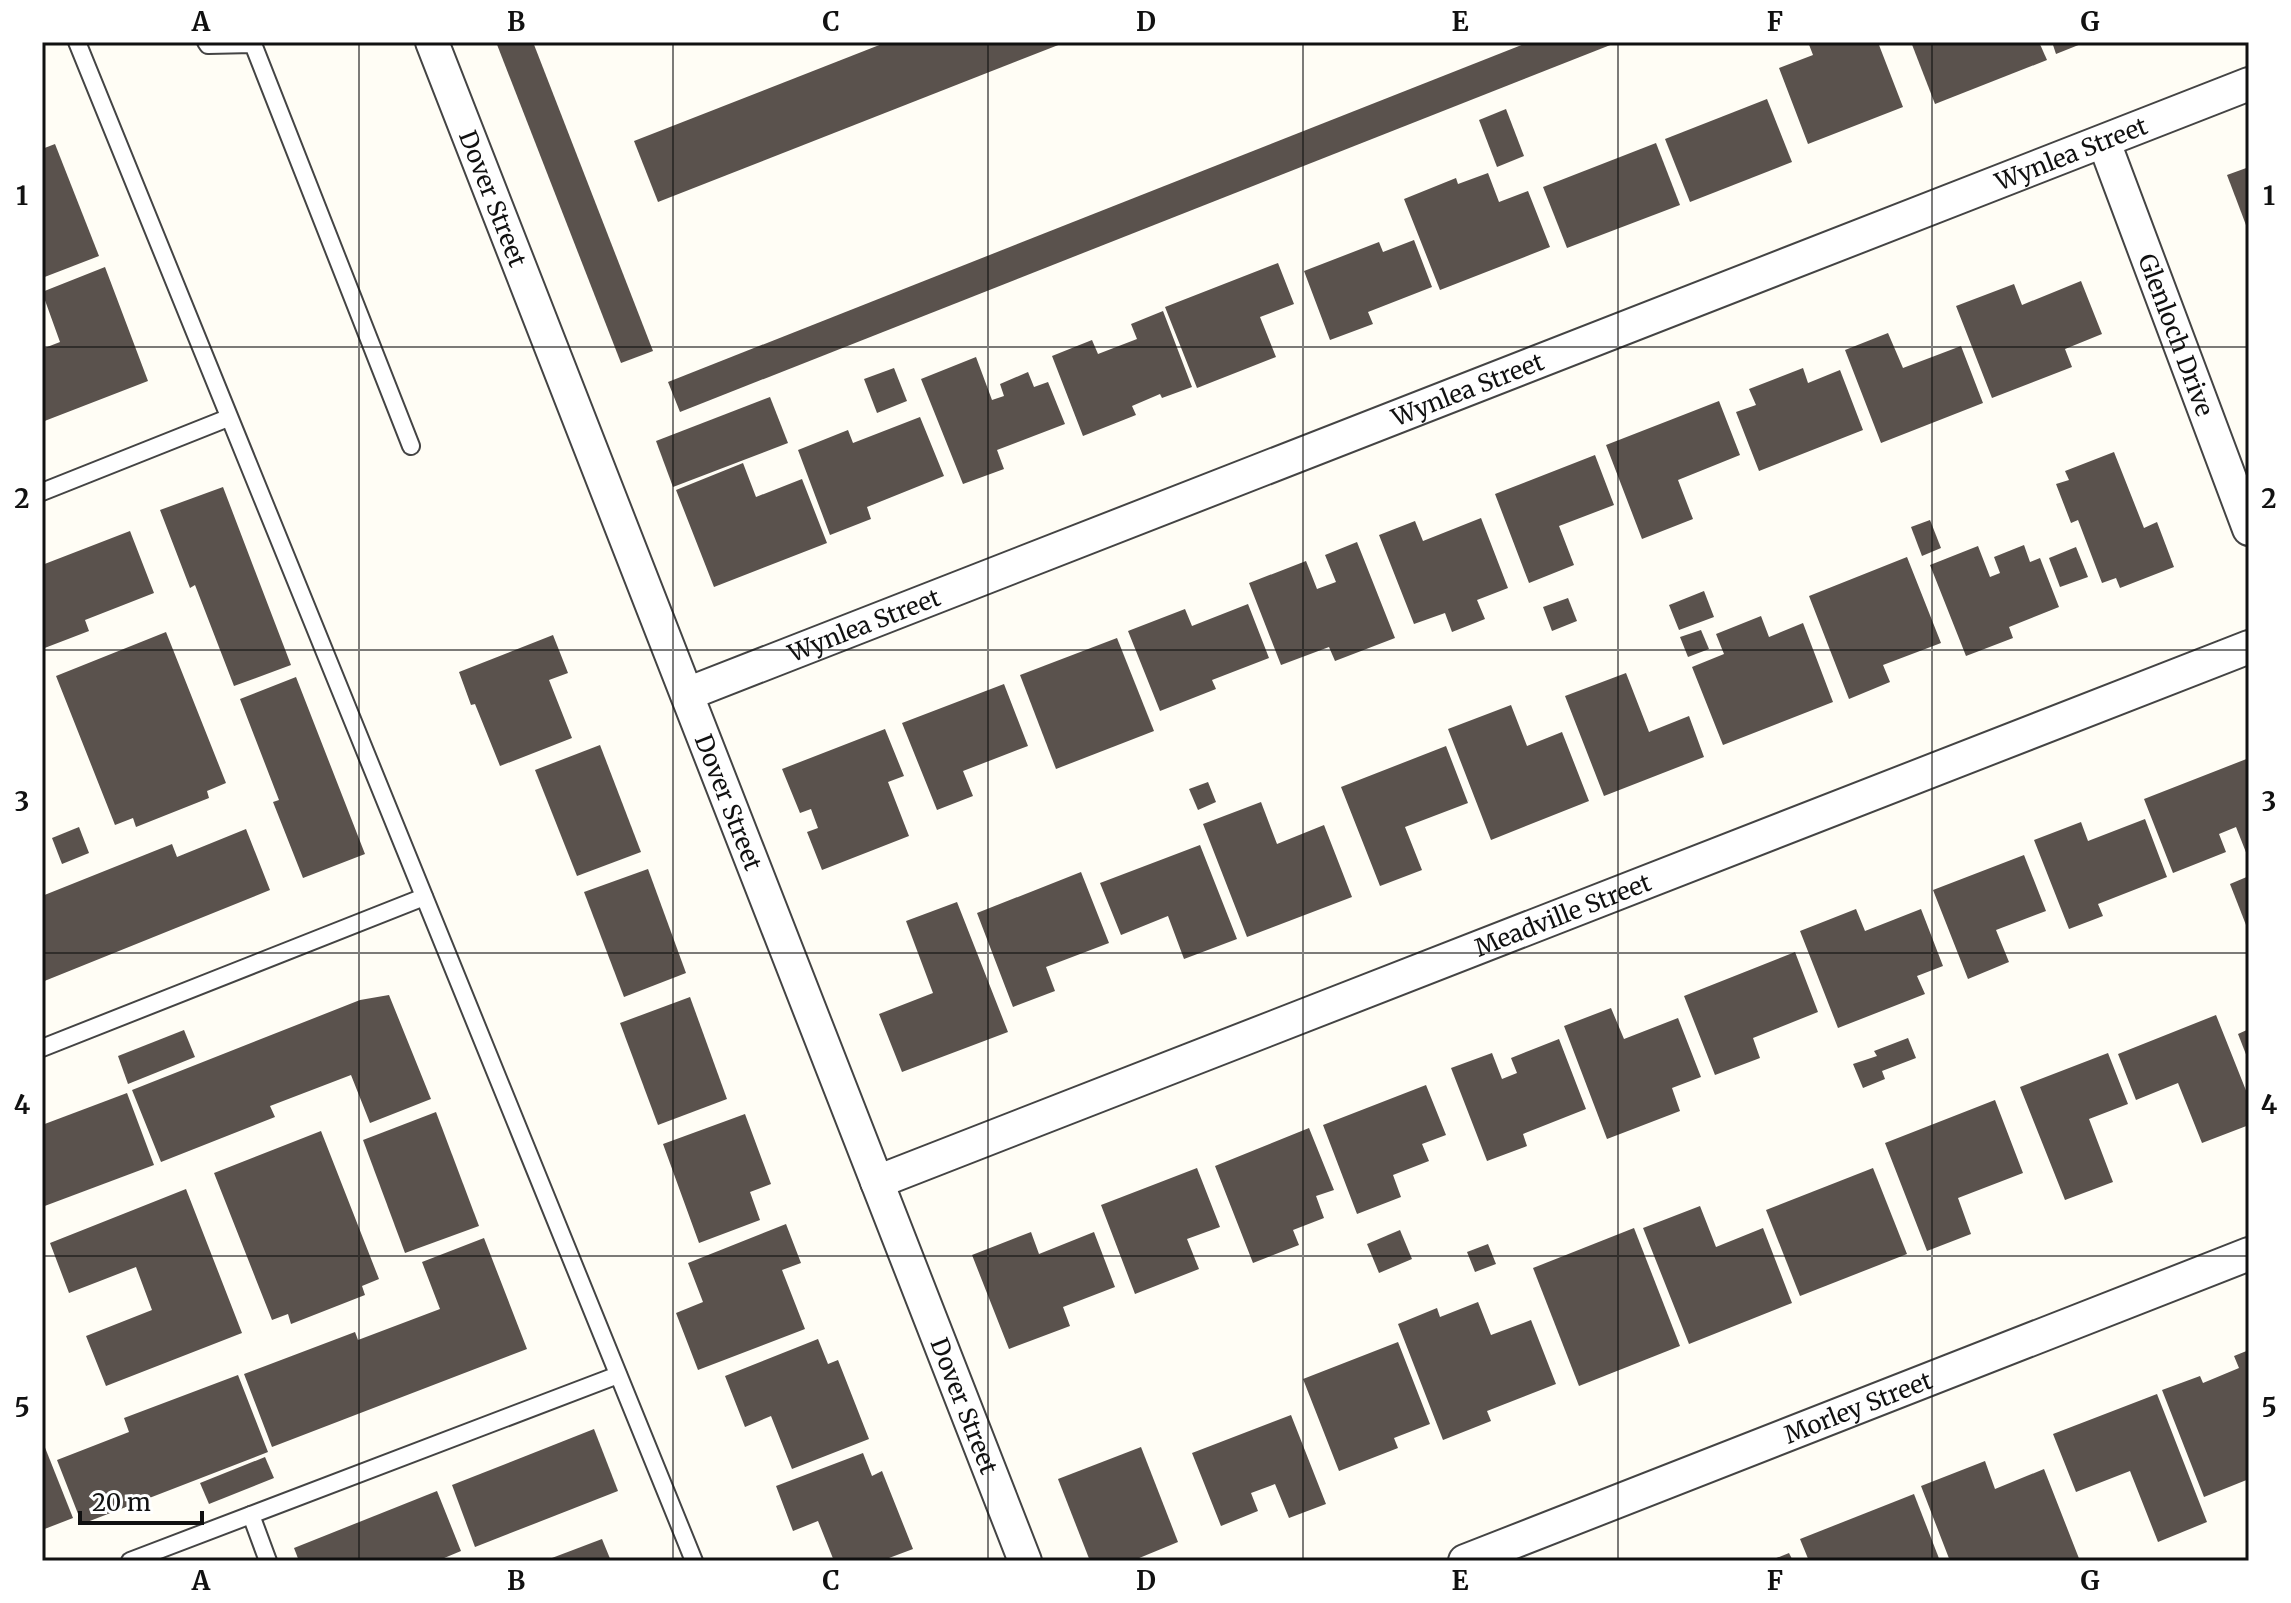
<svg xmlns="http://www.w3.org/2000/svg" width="2291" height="1603" viewBox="0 0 2291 1603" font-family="Merriweather,serif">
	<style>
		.building { fill: #5a524d }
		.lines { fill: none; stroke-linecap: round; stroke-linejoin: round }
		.service-casing { stroke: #444; stroke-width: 20 }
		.minor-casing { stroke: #444; stroke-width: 36 }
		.service { stroke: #fff; stroke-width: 16 }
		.minor { stroke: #fff; stroke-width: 32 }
		.grid { fill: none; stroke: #111; stroke-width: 2; stroke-opacity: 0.55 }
		.labels { text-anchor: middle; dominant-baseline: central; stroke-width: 8; stroke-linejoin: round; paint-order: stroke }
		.street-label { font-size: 24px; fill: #111; stroke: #fff }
		.neatline { fill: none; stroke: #111; stroke-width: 3 }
		.grid-label { font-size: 26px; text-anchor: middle; font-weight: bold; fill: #111 }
	</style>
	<rect width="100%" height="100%" fill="#fffdf5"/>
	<g class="building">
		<polygon points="496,42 533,42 653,351 621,363"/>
		<polygon points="887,42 1066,42 658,202 634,141"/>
		<polygon points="1529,42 1618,42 680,412 668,382"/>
		<polygon points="1808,42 1885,42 1879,45 1903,107 1808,144 1779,68 1813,55"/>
		<polygon points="1911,42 2039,42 2047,60 1935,104"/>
		<polygon points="2052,42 2086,42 2056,54"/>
		<polygon points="1767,99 1792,162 1690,202 1665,139"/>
		<polygon points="1506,109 1524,156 1497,167 1479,120"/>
		<polygon points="1656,143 1680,205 1567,248 1543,187"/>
		<polygon points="55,144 99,256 42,278 42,149"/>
		<polygon points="2249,167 2249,233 2227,175"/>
		<polygon points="1488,173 1499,202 1528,191 1550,247 1440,290 1404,199 1456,178 1458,184"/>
		<polygon points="1414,240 1432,287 1368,312 1373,324 1330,340 1304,271 1379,242 1383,252"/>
		<polygon points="1278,263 1294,304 1260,317 1276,357 1197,388 1165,307"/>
		<polygon points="105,267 148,381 42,422 42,349 60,342 42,292"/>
		<polygon points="2081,281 2102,334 2065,349 2072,367 1992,398 1956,306 2014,284 2022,305"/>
		<polygon points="1163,311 1192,387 1162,398 1160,394 1132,406 1136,415 1083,436 1052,356 1092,340 1098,354 1137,339 1131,324"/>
		<polygon points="1888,333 1903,368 1961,346 1983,403 1881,443 1845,350"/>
		<polygon points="976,357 992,400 1004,396 1000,384 1028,372 1034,387 1048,382 1065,424 997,450 1004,469 963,484 921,379"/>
		<polygon points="894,368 907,401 877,413 864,379"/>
		<polygon points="1803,368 1808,383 1840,370 1863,430 1759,471 1736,412 1756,405 1749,389"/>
		<polygon points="770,397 788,443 673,487 656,441"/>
		<polygon points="1719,401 1740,455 1678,480 1693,519 1642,539 1606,445"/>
		<polygon points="920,417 944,476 867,507 871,519 830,535 798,450 848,430 853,443"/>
		<polygon points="2114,452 2144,528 2157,522 2174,567 2120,588 2116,578 2102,583 2078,520 2071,523 2056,484 2069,480 2065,471"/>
		<polygon points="1595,455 1614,505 1559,526 1574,565 1529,583 1495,494"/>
		<polygon points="743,463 756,497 802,479 827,543 714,587 676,490"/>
		<polygon points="223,487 291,665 234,686 195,585 190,588 160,510"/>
		<polygon points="1481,518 1508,588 1477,600 1485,619 1452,632 1445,613 1414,624 1379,535 1415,521 1423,541"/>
		<polygon points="1930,520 1941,548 1922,556 1911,527"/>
		<polygon points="130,531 154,593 85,620 89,631 42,649 42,565"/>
		<polygon points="1357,542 1395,638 1335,661 1329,647 1281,665 1249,583 1306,561 1317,589 1336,582 1325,555"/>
		<polygon points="2024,545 2030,562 2040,558 2059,607 2009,627 2013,638 1966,656 1930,565 1978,546 1990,577 2000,573 1994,557"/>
		<polygon points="2076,547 2088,577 2060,587 2049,558"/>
		<polygon points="1907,557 1941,643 1883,665 1890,682 1849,699 1809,596"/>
		<polygon points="1704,591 1714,617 1679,630 1669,605"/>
		<polygon points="1568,598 1577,621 1552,631 1543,607"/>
		<polygon points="1248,604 1269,658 1212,680 1216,689 1160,711 1128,631 1185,609 1192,626"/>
		<polygon points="1761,616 1769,637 1803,623 1833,702 1723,745 1692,667 1724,654 1716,634"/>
		<polygon points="1701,630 1709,649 1688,657 1680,637"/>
		<polygon points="166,632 226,783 207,791 209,798 136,827 133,818 115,825 56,676"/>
		<polygon points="553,635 568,673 549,680 572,738 500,766 475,704 471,705 459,672"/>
		<polygon points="1117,638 1154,731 1056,769 1020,675"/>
		<polygon points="1626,673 1649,732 1689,716 1704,757 1604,796 1565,696"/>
		<polygon points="296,677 365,854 303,878 273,802 279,800 240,699"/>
		<polygon points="1004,684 1028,746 963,771 973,796 937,810 902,723"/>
		<polygon points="1511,705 1527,746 1562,732 1589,801 1491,840 1448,729"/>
		<polygon points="885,729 904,776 888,782 909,836 822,870 807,832 818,828 811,809 800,813 782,769"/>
		<polygon points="600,745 641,852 577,876 535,770"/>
		<polygon points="1446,746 1468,803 1405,827 1422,870 1380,886 1341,787"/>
		<polygon points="2249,758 2249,860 2236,827 2219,834 2226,852 2173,873 2144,799"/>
		<polygon points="1208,782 1216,802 1198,810 1189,789"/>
		<polygon points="1261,802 1277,844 1324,825 1352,897 1247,937 1203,824"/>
		<polygon points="2145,819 2167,877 2098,904 2103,916 2069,929 2034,840 2081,822 2088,841"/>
		<polygon points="79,827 89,853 62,864 52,838"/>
		<polygon points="246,829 270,890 42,982 42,896 172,844 177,857"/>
		<polygon points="1200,845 1237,939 1184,959 1168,916 1121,935 1100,883"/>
		<polygon points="2024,855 2046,911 1996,930 2009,962 1968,979 1933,890"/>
		<polygon points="648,869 686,973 624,997 584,892"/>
		<polygon points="1081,872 1109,943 1046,967 1055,991 1013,1007 977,913"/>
		<polygon points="2249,876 2249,924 2246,925 2230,884"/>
		<polygon points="957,902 1008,1032 902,1072 879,1014 933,993 906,921"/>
		<polygon points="1856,909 1865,931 1921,909 1943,966 1917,976 1925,994 1838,1028 1800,931"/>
		<polygon points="1795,952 1818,1012 1753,1038 1760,1058 1715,1075 1684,996"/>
		<polygon points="389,995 431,1099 370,1123 351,1075 270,1106 275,1117 161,1162 132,1090 360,1000"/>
		<polygon points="690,997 727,1099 658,1125 620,1023"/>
		<polygon points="1611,1008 1624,1039 1678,1018 1701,1077 1672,1088 1680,1111 1607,1139 1564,1026"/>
		<polygon points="2216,1015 2249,1098 2249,1125 2202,1143 2178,1083 2136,1100 2118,1054"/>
		<polygon points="2249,1029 2249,1062 2238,1034"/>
		<polygon points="184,1030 195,1057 128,1084 118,1056"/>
		<polygon points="1908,1038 1916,1058 1882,1071 1885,1079 1863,1088 1853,1064 1877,1056 1874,1051"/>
		<polygon points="1559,1039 1586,1109 1523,1134 1527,1146 1487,1161 1451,1068 1492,1053 1502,1079 1517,1073 1511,1058"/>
		<polygon points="2108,1053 2128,1104 2089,1119 2113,1182 2065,1200 2020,1087"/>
		<polygon points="1426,1085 1446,1135 1422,1144 1429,1161 1393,1175 1401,1197 1357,1214 1323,1125"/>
		<polygon points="127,1093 154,1165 42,1207 42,1125"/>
		<polygon points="1995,1100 2023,1173 1958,1198 1971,1234 1927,1251 1885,1143"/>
		<polygon points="436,1112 479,1226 405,1253 363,1140"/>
		<polygon points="745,1114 771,1184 750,1192 760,1220 699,1243 663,1144"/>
		<polygon points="1309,1128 1334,1190 1316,1196 1324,1218 1293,1230 1299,1245 1253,1263 1215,1166"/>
		<polygon points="321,1131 379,1279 362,1286 365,1295 291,1324 288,1314 272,1320 214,1173"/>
		<polygon points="1197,1168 1220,1227 1187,1239 1199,1269 1135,1294 1101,1205"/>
		<polygon points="1873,1168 1907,1254 1800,1296 1766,1210"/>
		<polygon points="186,1189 242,1333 106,1386 86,1336 152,1310 136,1267 69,1293 50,1243"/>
		<polygon points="1700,1206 1716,1247 1763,1228 1792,1303 1689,1344 1643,1228"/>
		<polygon points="786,1224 801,1263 782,1270 805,1329 698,1370 676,1313 703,1302 688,1263"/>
		<polygon points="1634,1228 1680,1346 1579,1386 1533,1268"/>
		<polygon points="1400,1230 1412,1259 1379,1273 1367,1244"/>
		<polygon points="1031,1232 1039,1254 1094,1232 1115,1287 1063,1307 1070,1326 1009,1349 972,1255"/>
		<polygon points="484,1238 527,1349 272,1447 244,1374 355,1332 358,1340 440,1309 422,1262"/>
		<polygon points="1488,1244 1496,1264 1475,1272 1467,1252"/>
		<polygon points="1478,1302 1491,1335 1531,1320 1556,1384 1487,1411 1491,1421 1443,1440 1398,1324 1437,1308 1440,1317"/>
		<polygon points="818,1339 828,1364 838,1360 869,1439 792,1469 771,1416 745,1427 725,1376"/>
		<polygon points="1398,1342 1430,1424 1394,1438 1398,1448 1339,1471 1303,1379"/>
		<polygon points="2249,1350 2249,1479 2204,1497 2162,1390 2200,1376 2203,1383 2239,1368 2234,1356"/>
		<polygon points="238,1375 268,1452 82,1524 57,1460 129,1432 124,1418"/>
		<polygon points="2157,1394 2207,1522 2158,1542 2130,1471 2076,1492 2053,1434"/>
		<polygon points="1291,1415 1326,1504 1289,1518 1275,1484 1251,1493 1258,1511 1221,1526 1192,1453"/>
		<polygon points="594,1429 618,1491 475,1547 452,1485"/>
		<polygon points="42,1440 73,1518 42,1530"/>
		<polygon points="1141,1447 1178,1542 1132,1561 1090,1561 1058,1479"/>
		<polygon points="863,1453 872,1476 882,1471 913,1549 881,1561 834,1561 818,1521 793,1531 776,1486"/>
		<polygon points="265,1457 274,1478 209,1504 200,1483"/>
		<polygon points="1985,1461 1995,1489 2044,1469 2080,1561 1950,1561 1921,1486"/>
		<polygon points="437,1491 461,1551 437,1561 299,1561 294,1548"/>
		<polygon points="1914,1494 1940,1561 1809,1561 1800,1539"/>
		<polygon points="602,1539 611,1561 544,1561"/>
		<polygon points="1789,1553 1793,1561 1769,1561"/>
	</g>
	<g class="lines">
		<defs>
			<g id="service">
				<polyline points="77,42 694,1561"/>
				<polyline points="206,42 208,45 253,44 411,446"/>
				<polyline points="42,492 228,418"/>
				<polyline points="42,1048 424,897"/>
				<polyline points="251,1515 268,1561"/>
				<polyline points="130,1561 618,1375"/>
			</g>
			<g id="minor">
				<path id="s1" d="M432 42 1025 1561"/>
				<path id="s2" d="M2104 142 2249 529"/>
				<path id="s3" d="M687 694 2249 84"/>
				<path id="s4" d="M877 1182 2249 647"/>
				<path id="s5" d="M1465 1561 2249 1254"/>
			</g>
		</defs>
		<use href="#service" class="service-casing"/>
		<use href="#minor" class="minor-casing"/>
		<use href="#service" class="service"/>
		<use href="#minor" class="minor"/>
	</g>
	<path class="grid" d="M359 42V1561M673 42V1561M988 42V1561M1303 42V1561M1618 42V1561M1932 42V1561M42 347H2249M42 650H2249M42 953H2249M42 1256H2249"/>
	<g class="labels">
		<g class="street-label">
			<text stroke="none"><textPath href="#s3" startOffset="1486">Wynlea Street</textPath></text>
			<text stroke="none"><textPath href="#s1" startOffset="168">Dover Street</textPath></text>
			<text stroke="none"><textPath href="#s2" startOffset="206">Glenloch Drive</textPath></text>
			<text stroke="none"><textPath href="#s3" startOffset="838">Wynlea Street</textPath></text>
			<text stroke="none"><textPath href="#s3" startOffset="190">Wynlea Street</textPath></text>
			<text stroke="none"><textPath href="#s1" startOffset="816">Dover Street</textPath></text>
			<text stroke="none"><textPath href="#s4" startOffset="736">Meadville Street</textPath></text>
			<text stroke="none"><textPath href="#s1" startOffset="1464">Dover Street</textPath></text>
			<text stroke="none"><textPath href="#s5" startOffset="422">Morley Street</textPath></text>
		</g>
	</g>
	<rect width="2291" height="1603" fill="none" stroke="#ffffff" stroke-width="88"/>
	<path d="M80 1511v12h122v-12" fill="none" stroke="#111111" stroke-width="4"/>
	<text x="92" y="1511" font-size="24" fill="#111111" stroke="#ffffff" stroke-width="6" paint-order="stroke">20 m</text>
	<rect x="44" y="44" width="2203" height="1515" class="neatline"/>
	<g class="grid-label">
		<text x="201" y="31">A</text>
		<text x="516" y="31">B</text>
		<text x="831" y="31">C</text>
		<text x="1146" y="31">D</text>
		<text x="1460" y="31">E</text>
		<text x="1775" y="31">F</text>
		<text x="2090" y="31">G</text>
		<text x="22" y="205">1</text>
		<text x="2269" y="205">1</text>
		<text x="22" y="508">2</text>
		<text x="2269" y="508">2</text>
		<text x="22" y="811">3</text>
		<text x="2269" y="811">3</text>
		<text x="22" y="1114">4</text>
		<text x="2269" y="1114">4</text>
		<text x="22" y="1417">5</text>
		<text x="2269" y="1417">5</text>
		<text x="201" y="1590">A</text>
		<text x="516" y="1590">B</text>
		<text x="831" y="1590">C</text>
		<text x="1146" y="1590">D</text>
		<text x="1460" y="1590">E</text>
		<text x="1775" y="1590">F</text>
		<text x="2090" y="1590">G</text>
	</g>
</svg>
